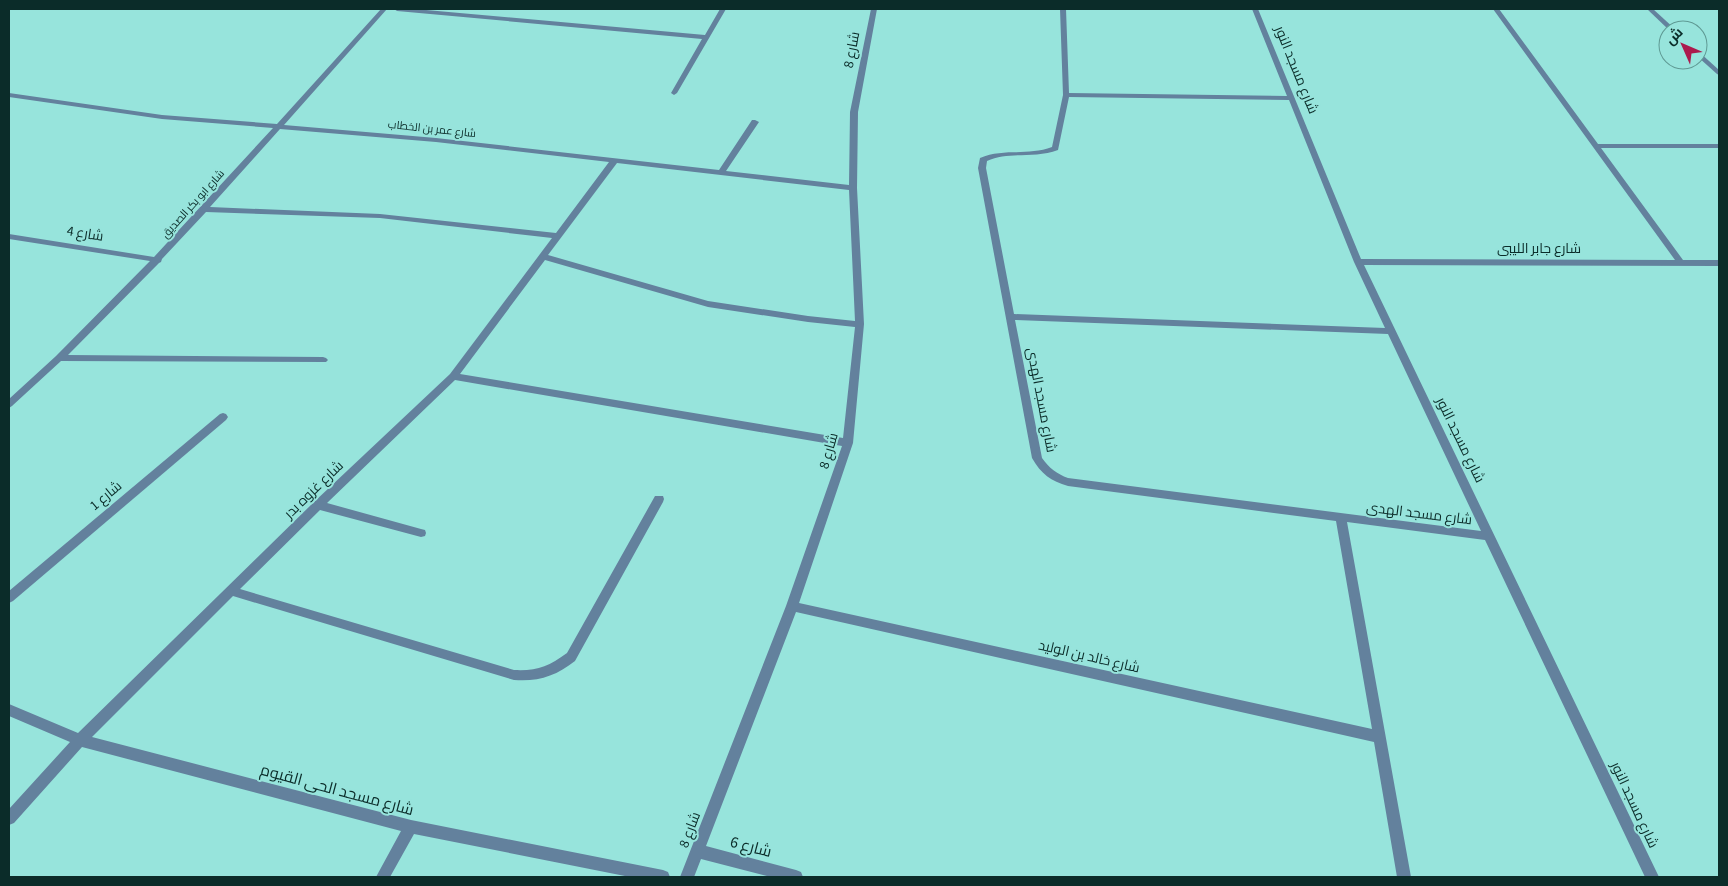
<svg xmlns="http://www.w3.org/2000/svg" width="1728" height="886" viewBox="0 0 1728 886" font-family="'Source Sans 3',Cairo,sans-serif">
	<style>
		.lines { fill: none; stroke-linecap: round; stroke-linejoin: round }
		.street { fill: #63819d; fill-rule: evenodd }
		.labels { text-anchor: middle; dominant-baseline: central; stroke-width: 4; stroke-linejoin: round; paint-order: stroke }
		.far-street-label { font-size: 11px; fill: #0b2c29; stroke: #97e4dc }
		.street-label { font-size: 14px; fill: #0b2c29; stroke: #97e4dc }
		.near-street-label { font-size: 16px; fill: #0b2c29; stroke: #97e4dc }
	</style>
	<rect width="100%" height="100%" fill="#97e4dc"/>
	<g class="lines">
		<g class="street">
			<path d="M381 9H387L284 125 436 138 719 170 752 120H755L759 122 726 171 849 185 850 112 871 9H877L858 112 857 188 864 324 853 443 799 603 1372 729 1336 521 1068 486C1051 481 1041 474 1032 458L978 168 980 158C1004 148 1028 156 1052 147L1063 95 1060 9H1066L1069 93 1287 96 1252 9H1258L1361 259 1675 260 1493 9H1499L1598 144H1719V148H1601L1683 260H1719V266L1364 265 1659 877H1645L1485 540 1347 522 1411 877H1397L1374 742 796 612 706 846 796 870 801 872 803 877H771L701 859 694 877H680L786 606 842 446 455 380 327 503 421 529 425 530 426 533 425 536 421 537 320 510 240 589 514 670C537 671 548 667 567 653L655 496H663L664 499 663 502 575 661C556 676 538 682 514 680L233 596 92 737 411 820 663 870 668 872 670 877H630L414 834 390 877H376L401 831 82 747 14 823 9 825V809L70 742 9 716V704L78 733 314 502 450 374 552 238 380 218 206 212 162 259 161 262 159 263 68 355 323 357 326 358 328 360 326 362 61 361 12 406 9 408V399L56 356 150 261 9 239V234L154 257 273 128 162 119 9 97V93L162 115 277 124ZM1069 97 1289 100 1354 262 1385 328 1014 314 986 168 987 161C1009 151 1034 159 1058 150ZM280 129 436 142 609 162 556 233 380 214 210 207ZM617 163 849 190 855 321 808 316 708 301 548 255ZM545 260 708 307 808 322 855 327 843 438 460 374ZM1015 320 1388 334 1481 531 1068 478C1057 474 1049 468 1042 458Z"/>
			<polygon points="394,9 415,9 705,35 720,9 726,9 677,93 674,95 671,93 702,39 397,11"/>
			<polygon points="1647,9 1653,9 1676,30 1669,30"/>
			<polygon points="1698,51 1719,70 1719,75 1717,74 1698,57"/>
			<polygon points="223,413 226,414 228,417 226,420 13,601 9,603 9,591 220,414"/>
		</g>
	</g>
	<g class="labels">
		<g class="far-street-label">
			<text transform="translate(432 129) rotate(6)">شارع عمر بن الخطاب</text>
			<text transform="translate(193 204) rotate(-48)">شارع ابو بكر الصديق</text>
		</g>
		<g class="street-label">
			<text transform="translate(852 50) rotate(-79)">شارع 8</text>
			<text transform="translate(1296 70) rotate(68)">شارع مسجد النور</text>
			<text transform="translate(85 234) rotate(9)">شارع 4</text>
			<text x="1539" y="249">شارع جابر الليبى</text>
			<text transform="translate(1041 400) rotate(79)">شارع مسجد الهدى</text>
			<text transform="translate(1460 440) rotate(64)">شارع مسجد النور</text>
			<text transform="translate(829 451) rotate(-74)">شارع 8</text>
			<text transform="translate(314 490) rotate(-44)">شارع غزوه بدر</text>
			<text transform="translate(106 496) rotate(-40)">شارع 1</text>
			<text transform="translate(1419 514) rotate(7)">شارع مسجد الهدى</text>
			<text transform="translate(1089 657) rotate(13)">شارع خالد بن الوليد</text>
			<text transform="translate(1634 805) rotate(65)">شارع مسجد النور</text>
			<text transform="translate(690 830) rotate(-69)">شارع 8</text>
		</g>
		<g class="near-street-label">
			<text transform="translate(337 790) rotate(15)">شارع مسجد الحى القيوم</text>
			<text transform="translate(751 847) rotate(15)">شارع 6</text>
		</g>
	</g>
	<rect width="1728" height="886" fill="none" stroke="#0b2c29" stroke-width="20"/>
	<g transform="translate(1683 45) rotate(315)"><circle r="24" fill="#97e4dc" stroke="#5f9a94"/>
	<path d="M0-4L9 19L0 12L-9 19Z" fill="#ac1a4d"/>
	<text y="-8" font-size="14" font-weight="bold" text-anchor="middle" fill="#0b2c29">ش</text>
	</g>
</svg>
